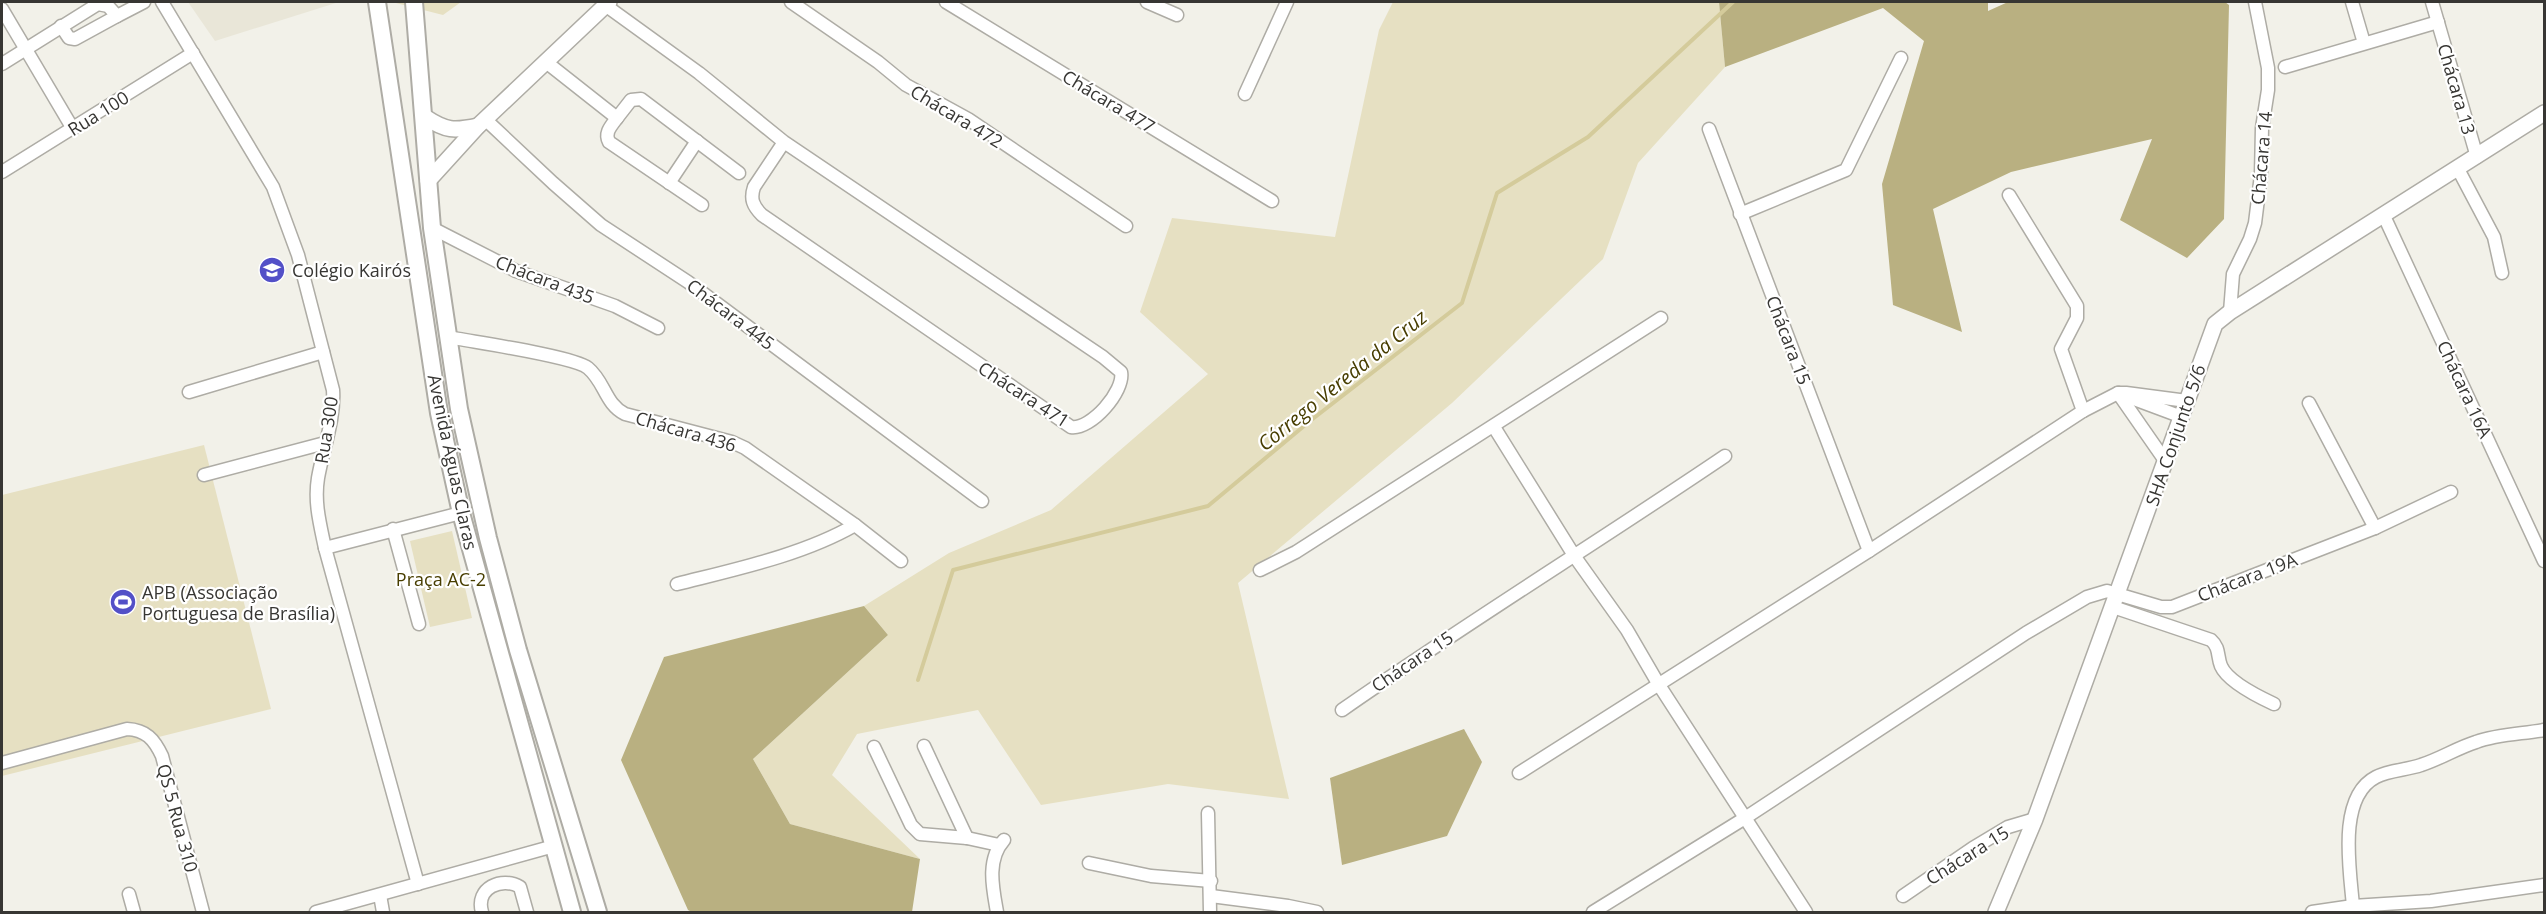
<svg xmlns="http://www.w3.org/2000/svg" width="2546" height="914" viewBox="0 0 2546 914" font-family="'Open Sans',sans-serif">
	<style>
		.built { fill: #e9e6d8 }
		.green { fill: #e6e0c2 }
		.forest { fill: #b9b081 }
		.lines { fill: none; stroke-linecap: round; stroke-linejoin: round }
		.stream { stroke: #d4cb9b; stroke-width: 4 }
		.minor-casing { stroke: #aeaca5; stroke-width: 15 }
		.tertiary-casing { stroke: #aeaca5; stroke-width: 18 }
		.secondary-casing { stroke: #aeaca5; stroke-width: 20 }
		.minor { stroke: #fff; stroke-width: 12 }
		.tertiary { stroke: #fff; stroke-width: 15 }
		.secondary { stroke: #fff; stroke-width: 16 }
		.labels { text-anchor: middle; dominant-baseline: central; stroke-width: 4.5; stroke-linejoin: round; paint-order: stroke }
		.street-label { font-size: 18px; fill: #373633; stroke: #fff }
		.poi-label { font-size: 18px; fill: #373633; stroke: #fff; text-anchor: start }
		.park-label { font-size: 18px; fill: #483e00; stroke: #fff }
		.water-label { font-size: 20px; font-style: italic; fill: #473d00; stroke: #fff }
	</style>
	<rect width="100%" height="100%" fill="#f2f1e9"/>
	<polygon class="built" points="188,2 339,2 215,41"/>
	<g class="green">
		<polygon points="392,2 461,2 443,15"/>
		<polygon points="1393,2 1719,2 1725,67 1638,163 1603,259 1452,403 1238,583 1289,799 1168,784 1041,805 978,710 857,734 832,775 920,859 790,824 753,759 888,635 864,606 949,553 1051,510 1208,374 1140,312 1172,218 1335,237 1379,30"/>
		<polygon points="204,445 271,709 2,776 2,495"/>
		<polygon points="452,531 472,618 430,627 410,541"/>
	</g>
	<g class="forest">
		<polygon points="1719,2 1988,2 1988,11 2008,2 2225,2 2229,5 2224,219 2187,258 2120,220 2152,139 2011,172 1933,209 1962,332 1893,305 1882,184 1924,41 1883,8 1725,67"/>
		<polygon points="864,606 888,635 753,759 790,824 920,859 912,912 692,912 688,910 621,760 664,657"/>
		<polygon points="1464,729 1482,762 1447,836 1342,865 1330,778"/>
	</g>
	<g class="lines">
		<polyline class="stream" points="918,680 953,570 1208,506 1310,421 1462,303 1497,193 1588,137 1733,2"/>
		<defs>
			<g id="minor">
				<path d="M162 2 273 187 298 255 333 390C335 419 323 449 318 478 314 502 320 524 325 548L418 884"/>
				<polyline points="791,2 878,62 906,85 968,119 1126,226"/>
				<polyline points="946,2 1272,201"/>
				<polyline points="1147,2 1177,15"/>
				<polyline points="2352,2 2364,43"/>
				<polyline points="2432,2 2477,157"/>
				<path d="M605 5 699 73 784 142 1103 357 1121 372C1125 391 1091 430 1071 427L762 215C753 206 750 199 754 187L784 142"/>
				<polyline points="2,9 73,129"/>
				<polyline points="61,26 69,38 75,39 117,16"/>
				<polyline points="546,62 617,118 631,100 641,99 739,173"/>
				<polyline points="2,64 98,4 108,6 117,16 144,2"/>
				<polyline points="2285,67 2438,22"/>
				<polyline points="1245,94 1287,2"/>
				<path d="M617 118C611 126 604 133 609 142L702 205"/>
				<polyline points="486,120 553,183 601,225 688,282 982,501"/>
				<polyline points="1709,129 1869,551"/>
				<polyline points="2458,169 2494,237 2502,273"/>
				<polyline points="2,172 193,53"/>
				<polyline points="669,183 697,141"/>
				<polyline points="2009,195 2077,306 2077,318 2061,349 2083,411"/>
				<polyline points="1740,214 1846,170 1901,58"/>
				<polyline points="2384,216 2544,561"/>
				<polyline points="432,228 516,271 615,306 658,328"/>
				<polyline points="2230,312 2233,274 2250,239 2255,223 2261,175 2262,128 2268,90 2268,68 2255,2"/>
				<path d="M448 337C473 342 573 356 588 368 605 382 605 404 625 414L732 442 745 448 855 525 901 561"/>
				<polyline points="189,392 323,352"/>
				<polyline points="2118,393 2166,462"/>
				<polyline points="2131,398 2182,417"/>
				<polyline points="2309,403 2375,528"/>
				<polyline points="1494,427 1575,557 1627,630 1659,685 1806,912"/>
				<polyline points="204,475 325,443"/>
				<polyline points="393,529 419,624"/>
				<polyline points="325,548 461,513"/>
				<polyline points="1260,570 1296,552 1661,318"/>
				<path d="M677 584C736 569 803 555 855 525"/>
				<path d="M2113 607 2211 640C2220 648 2217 656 2221 666 2228 682 2259 697 2274 704"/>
				<path d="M1342 710C1468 622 1598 542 1725 456"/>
				<polyline points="924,746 967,838"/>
				<polyline points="874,747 911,825 920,834 967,838 999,845"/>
				<path d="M2 763 127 729C146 730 154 739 162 756L203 912"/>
				<polyline points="1519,773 1869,551 2083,411 2118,393 2126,393 2187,401"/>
				<polyline points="1208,813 1210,912"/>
				<polyline points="1089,863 1151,876 1211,881"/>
				<polyline points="129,894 134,912"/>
				<polyline points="380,895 383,912"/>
				<polyline points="1211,896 1288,906 1317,912"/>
				<polyline points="1903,896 1973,848 2008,827 2035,819"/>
				<path d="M2353 906C2350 870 2337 797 2376 777 2389 770 2407 770 2421 765 2440 759 2457 748 2476 742 2498 734 2522 734 2544 730"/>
				<polyline points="316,912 554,846"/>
				<path d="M482 912C475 888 502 876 520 887L527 912"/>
				<path d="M997 912C993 889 986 860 1004 840"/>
				<polyline points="1593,912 1745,818 2026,633 2087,597 2107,591 2161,607 2172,607 2375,528 2451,492"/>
				<polyline points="2312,912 2353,906 2431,901 2544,885"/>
			</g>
			<g id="tertiary">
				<path d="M425 117C446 131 454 131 478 126"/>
				<polyline points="428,181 478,126 609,2"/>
				<polyline points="1996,912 2035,819 2215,324 2230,312 2544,113"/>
			</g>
			<g id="secondary">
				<polyline points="377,2 439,413 461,513 572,912"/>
				<polyline points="414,2 432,228 459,409 488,538 518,650 598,912"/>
			</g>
		</defs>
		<use href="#minor" class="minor-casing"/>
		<use href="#tertiary" class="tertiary-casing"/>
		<use href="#secondary" class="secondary-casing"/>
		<use href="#minor" class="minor"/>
		<use href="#tertiary" class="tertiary"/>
		<use href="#secondary" class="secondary"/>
	</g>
	<defs>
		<symbol id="school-disc" viewBox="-11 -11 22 22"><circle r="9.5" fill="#5350c7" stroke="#fff"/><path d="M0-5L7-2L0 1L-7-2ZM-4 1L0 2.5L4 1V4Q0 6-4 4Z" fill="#fff"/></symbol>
		<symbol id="stadium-disc" viewBox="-11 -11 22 22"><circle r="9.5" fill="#5350c7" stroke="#fff"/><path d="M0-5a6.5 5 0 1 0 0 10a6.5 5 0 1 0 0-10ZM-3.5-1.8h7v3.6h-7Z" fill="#fff"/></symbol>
	</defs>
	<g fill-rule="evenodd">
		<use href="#school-disc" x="257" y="255" width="30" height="30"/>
		<use href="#stadium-disc" x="108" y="587" width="30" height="30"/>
	</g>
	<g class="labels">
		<g class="street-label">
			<text transform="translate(2457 89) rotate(74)">Chácara 13</text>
			<text transform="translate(1109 101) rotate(31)">Chácara 477</text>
			<text transform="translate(98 113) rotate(-32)">Rua 100</text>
			<text transform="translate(957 116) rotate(31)">Chácara 472</text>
			<text transform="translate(2261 158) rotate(-85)">Chácara 14</text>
			<text transform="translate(545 279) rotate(21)">Chácara 435</text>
			<text transform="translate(731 314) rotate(37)">Chácara 445</text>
			<text transform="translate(1789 340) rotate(69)">Chácara 15</text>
			<text transform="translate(2465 389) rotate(65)">Chácara 16A</text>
			<text transform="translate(1024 394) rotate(33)">Chácara 471</text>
			<text transform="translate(326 430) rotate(-81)">Rua 300</text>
			<text transform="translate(686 431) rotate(16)">Chácara 436</text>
			<text transform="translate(2175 435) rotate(-71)">SHA Conjunto 5/6</text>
			<text transform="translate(453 462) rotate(78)">Avenida Águas Claras</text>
			<text transform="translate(2247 577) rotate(-21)">Chácara 19A</text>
			<text transform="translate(1412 661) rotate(-34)">Chácara 15</text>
			<text transform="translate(178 818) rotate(75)">QS 5 Rua 310</text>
			<text transform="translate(1967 855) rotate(-32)">Chácara 15</text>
		</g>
		<g class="poi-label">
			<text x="292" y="270">Colégio Kairós</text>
			<text x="142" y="592">APB (Associação<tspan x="142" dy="21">Portuguesa de Brasília)</tspan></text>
		</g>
		<g class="park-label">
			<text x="441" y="579">Praça AC-2</text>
		</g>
		<g class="water-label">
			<text transform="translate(1342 380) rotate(-39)">Córrego Vereda da Cruz</text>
		</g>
	</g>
	<rect width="2546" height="914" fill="none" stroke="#373633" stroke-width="6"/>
</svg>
